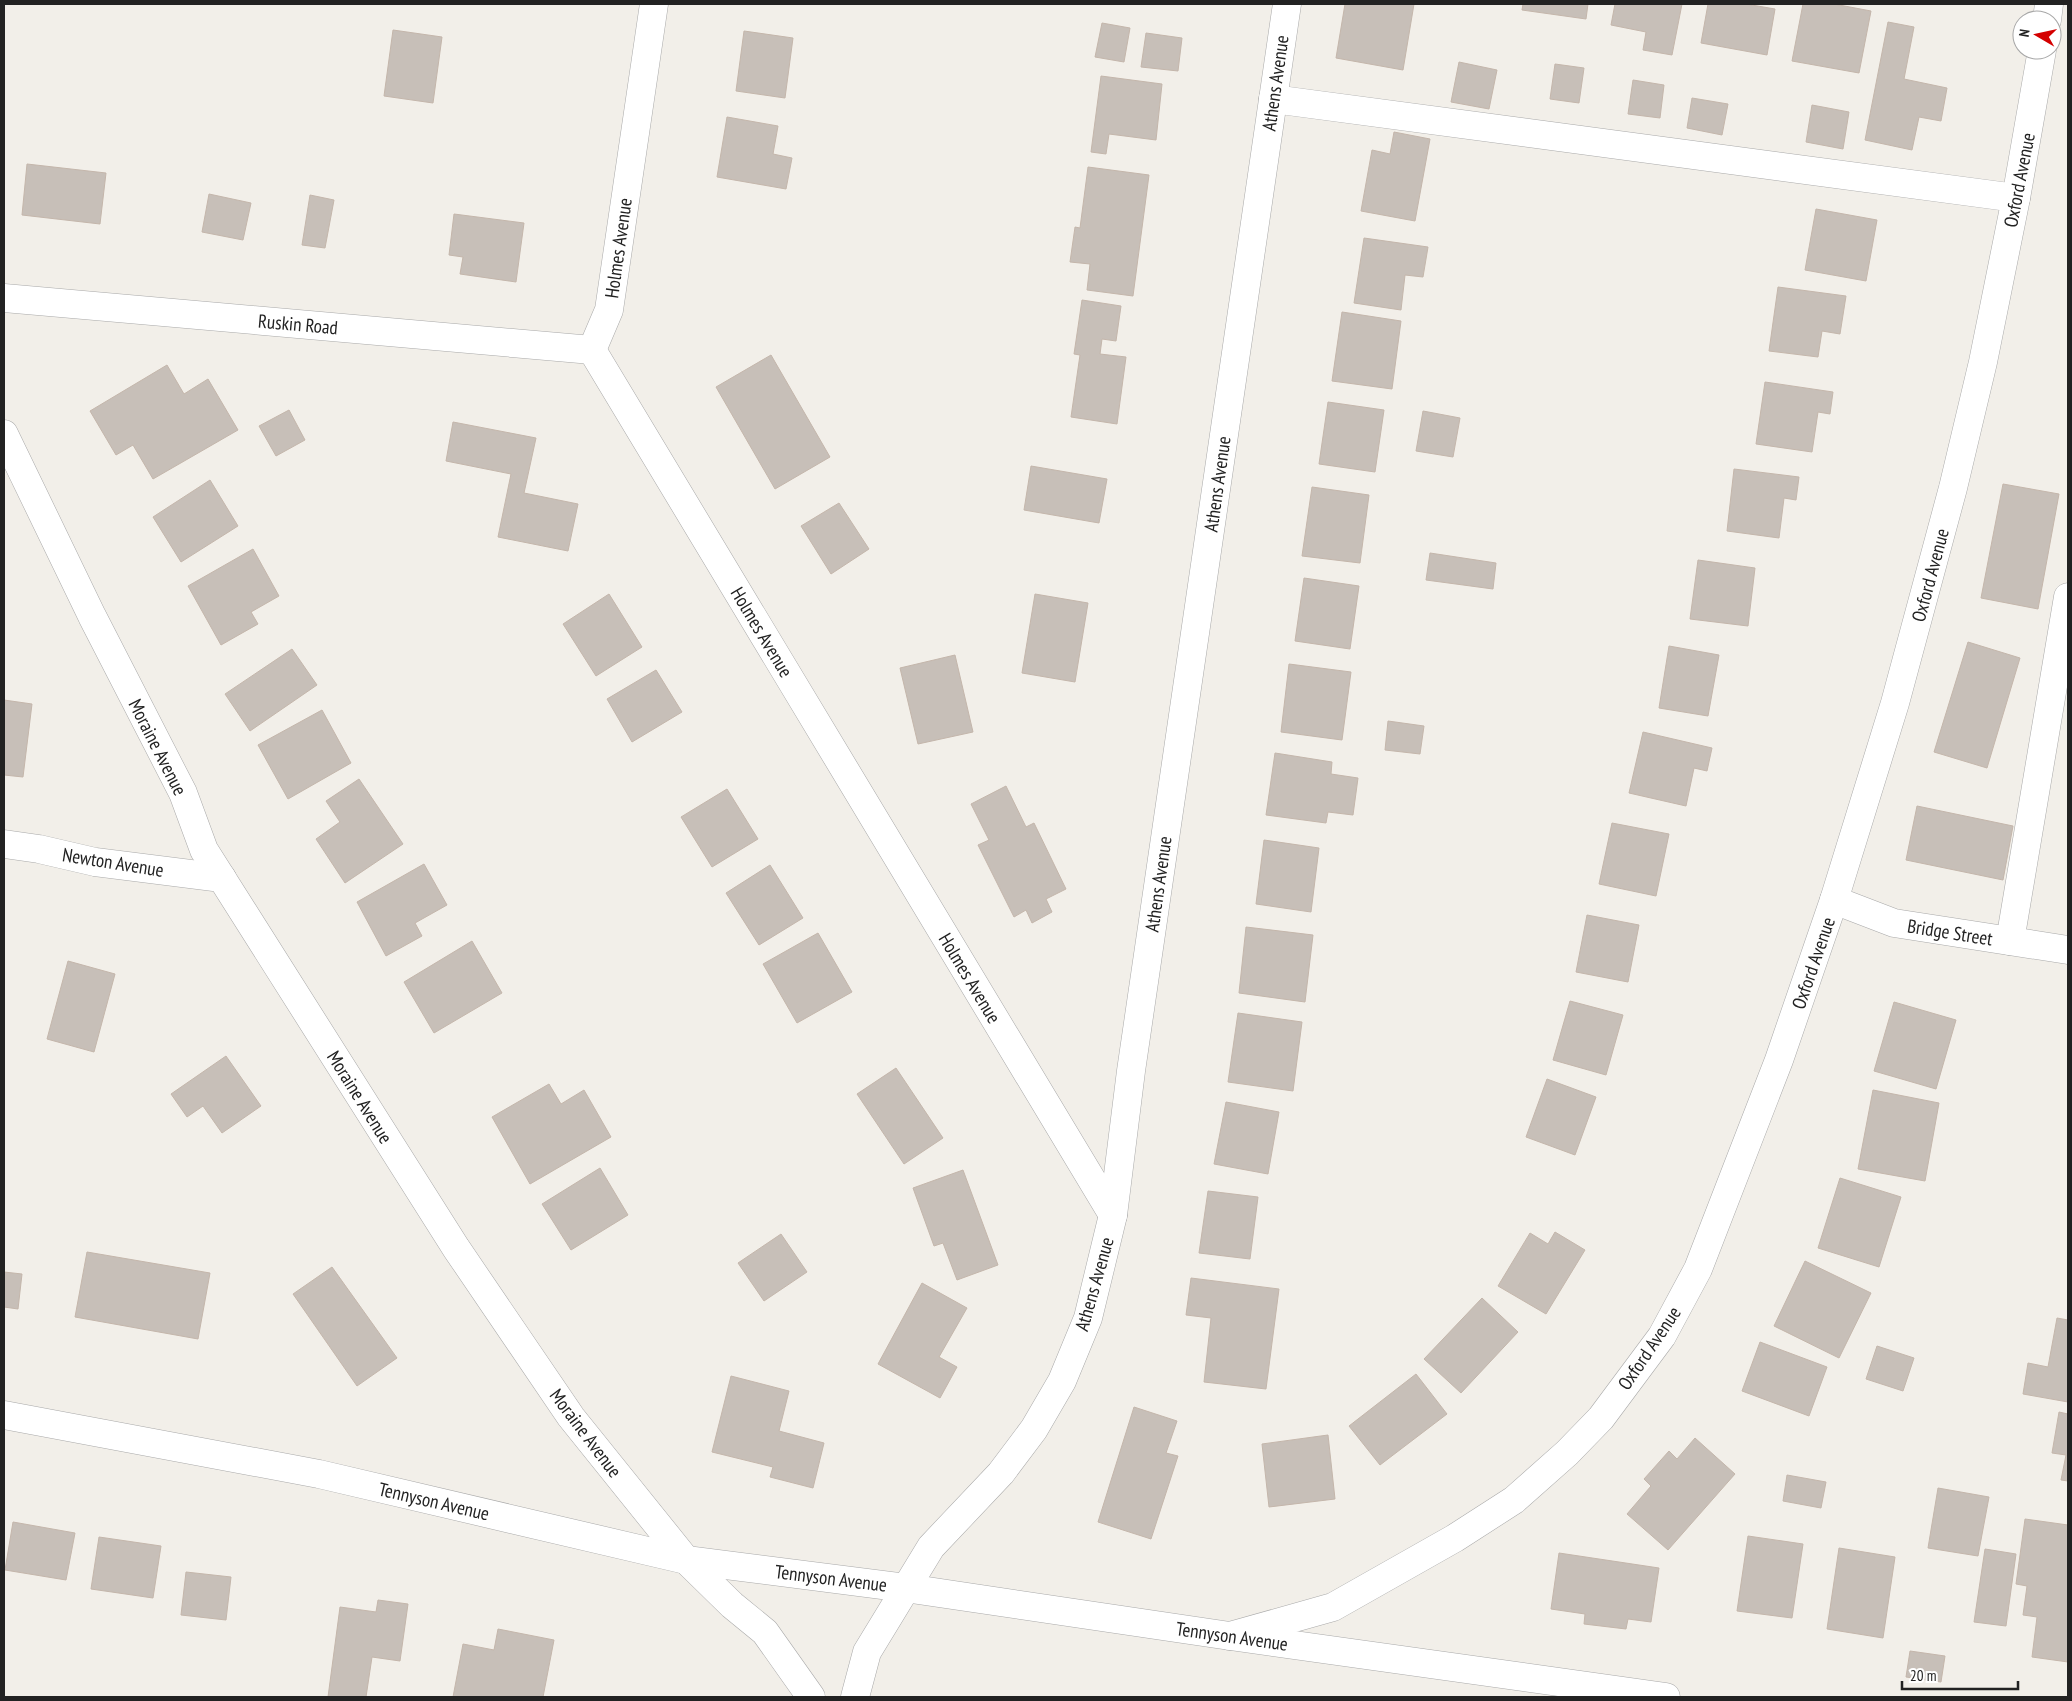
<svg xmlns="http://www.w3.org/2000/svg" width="2072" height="1701" viewBox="0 0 2072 1701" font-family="'PT Sans Narrow',sans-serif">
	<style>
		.building { fill: #c7bfb8; stroke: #c4b6ab }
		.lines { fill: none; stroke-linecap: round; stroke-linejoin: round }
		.minor-casing { stroke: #a9a9a9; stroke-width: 29 }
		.minor { stroke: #fff; stroke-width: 28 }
		.labels { text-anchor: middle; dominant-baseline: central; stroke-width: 4.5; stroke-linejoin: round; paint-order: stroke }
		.street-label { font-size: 19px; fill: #222; stroke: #fff }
	</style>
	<rect width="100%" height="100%" fill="#f2efe9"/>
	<g class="building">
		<polygon points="1345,4 1414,4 1403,70 1336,58"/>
		<polygon points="1523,4 1588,4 1586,19 1522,10"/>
		<polygon points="1615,4 1682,4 1672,55 1643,50 1646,32 1611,25"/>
		<polygon points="1708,4 1746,4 1775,9 1767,55 1701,43"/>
		<polygon points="1803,4 1834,4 1871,11 1859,73 1792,61"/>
		<polygon points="1888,22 1914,27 1904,79 1947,88 1941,121 1919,117 1912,150 1865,140"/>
		<polygon points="1102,23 1130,28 1124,62 1095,57"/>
		<polygon points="393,30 442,37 433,103 384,96"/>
		<polygon points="744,31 793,38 785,98 736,91"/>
		<polygon points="1146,33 1182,38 1178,71 1141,67"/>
		<polygon points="1459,62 1497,70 1489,109 1451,102"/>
		<polygon points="1555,64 1584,68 1579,103 1550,99"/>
		<polygon points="1101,76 1162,84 1156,140 1109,134 1106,154 1091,152"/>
		<polygon points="1633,80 1664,85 1660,118 1628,114"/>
		<polygon points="1692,98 1728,104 1722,135 1687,128"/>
		<polygon points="1812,105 1849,112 1843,149 1806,142"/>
		<polygon points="727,117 778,126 773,154 792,158 786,189 717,177"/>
		<polygon points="1394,132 1430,139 1415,221 1361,211 1372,150 1390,154"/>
		<polygon points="27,164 106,173 100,224 22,215"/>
		<polygon points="1088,167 1149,175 1133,296 1087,290 1090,264 1070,262 1075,227 1080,228"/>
		<polygon points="209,194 251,203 243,240 202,232"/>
		<polygon points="310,195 334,200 325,248 302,245"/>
		<polygon points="1816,209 1877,220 1866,281 1805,270"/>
		<polygon points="454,214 524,223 516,282 460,274 463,257 449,255"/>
		<polygon points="1364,238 1428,247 1423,277 1405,275 1401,310 1354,303"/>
		<polygon points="1778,287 1846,296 1840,334 1822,331 1818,357 1769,351"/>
		<polygon points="1082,300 1121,306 1116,341 1102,339 1100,354 1126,357 1117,424 1071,417 1080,355 1074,354"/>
		<polygon points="1342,312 1401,321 1392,389 1332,381"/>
		<polygon points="771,355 830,457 775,489 716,387"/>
		<polygon points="167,365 184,394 208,379 238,430 153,479 133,445 116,455 90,411"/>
		<polygon points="1765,382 1833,392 1830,414 1818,412 1812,452 1756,444"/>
		<polygon points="1328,402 1384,410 1375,472 1319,464"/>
		<polygon points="289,410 305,440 276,456 259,426"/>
		<polygon points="1423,411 1460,418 1453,457 1416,451"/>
		<polygon points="453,422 536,438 524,493 578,504 568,551 498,537 511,474 446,461"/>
		<polygon points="1031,466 1107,479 1099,523 1024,510"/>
		<polygon points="1734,469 1799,477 1796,500 1784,498 1779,538 1727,531"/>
		<polygon points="210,480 238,526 181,562 153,517"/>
		<polygon points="2003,484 2059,494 2038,609 1981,598"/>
		<polygon points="1312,487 1369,495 1360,563 1302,556"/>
		<polygon points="839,503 869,549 831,574 801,526"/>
		<polygon points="253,549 279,596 251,612 258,624 221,645 188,586"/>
		<polygon points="1430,553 1496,563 1493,589 1426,580"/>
		<polygon points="1698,560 1755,568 1748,626 1690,619"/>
		<polygon points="1304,578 1359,586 1350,649 1295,641"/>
		<polygon points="609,594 642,647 596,676 563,624"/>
		<polygon points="1035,594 1088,603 1075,682 1022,673"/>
		<polygon points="1968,642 2020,658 1987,768 1934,752"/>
		<polygon points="1669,646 1719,655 1708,716 1659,708"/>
		<polygon points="292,649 317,685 250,731 225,694"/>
		<polygon points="955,655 973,732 918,744 900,668"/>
		<polygon points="1289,664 1351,672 1342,740 1281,732"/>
		<polygon points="656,670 682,712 632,742 607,699"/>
		<polygon points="4,700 32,704 23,777 4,775"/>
		<polygon points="322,710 351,763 288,799 258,745"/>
		<polygon points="1388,721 1424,726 1420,754 1385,750"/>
		<polygon points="1643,732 1712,748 1707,771 1694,768 1686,806 1629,793"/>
		<polygon points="1275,753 1332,762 1331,774 1358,778 1353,815 1328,812 1326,823 1266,815"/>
		<polygon points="359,779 403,844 345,883 316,839 340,822 326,801"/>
		<polygon points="1006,786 1026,827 1034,823 1066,889 1046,899 1052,912 1032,923 1026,910 1014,917 978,845 989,840 971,804"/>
		<polygon points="727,789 758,839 712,867 681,817"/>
		<polygon points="1917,806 2013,826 2003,880 1906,860"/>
		<polygon points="1612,823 1669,834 1656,896 1599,884"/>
		<polygon points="1264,840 1319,848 1311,912 1256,904"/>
		<polygon points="424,864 447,905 415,923 422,936 386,956 357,902"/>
		<polygon points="770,865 803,918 759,945 726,893"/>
		<polygon points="1587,915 1639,925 1628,982 1576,972"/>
		<polygon points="1246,927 1313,935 1305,1002 1239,993"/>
		<polygon points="818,933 852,992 797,1023 763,964"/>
		<polygon points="472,941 502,993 434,1033 404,982"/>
		<polygon points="68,961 115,974 94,1052 47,1039"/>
		<polygon points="1570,1001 1623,1015 1606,1075 1553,1060"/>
		<polygon points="1894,1002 1956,1020 1936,1089 1874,1071"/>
		<polygon points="1238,1013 1302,1022 1293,1091 1228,1082"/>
		<polygon points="226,1056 261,1106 222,1133 203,1106 187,1117 171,1094"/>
		<polygon points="896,1068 943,1138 904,1164 857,1094"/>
		<polygon points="1547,1079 1596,1097 1575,1155 1526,1137"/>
		<polygon points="549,1084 561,1104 584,1090 611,1137 530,1184 492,1117"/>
		<polygon points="1873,1090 1939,1103 1925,1181 1858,1169"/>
		<polygon points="1226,1102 1279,1112 1268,1174 1214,1164"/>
		<polygon points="600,1168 628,1215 571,1250 542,1204"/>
		<polygon points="963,1170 998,1265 957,1280 943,1243 934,1246 913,1188"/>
		<polygon points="1840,1178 1901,1197 1879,1267 1818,1248"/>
		<polygon points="1208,1191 1258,1197 1250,1259 1199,1253"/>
		<polygon points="1555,1232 1585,1250 1546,1314 1498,1286 1530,1233 1548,1244"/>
		<polygon points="781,1234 807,1272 764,1301 738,1263"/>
		<polygon points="87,1252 210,1273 198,1339 75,1317"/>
		<polygon points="1805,1261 1871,1293 1839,1358 1774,1326"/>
		<polygon points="332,1267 397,1358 357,1386 293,1294"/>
		<polygon points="4,1272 22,1274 18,1309 4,1307"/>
		<polygon points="1191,1278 1279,1289 1266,1389 1204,1382 1211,1318 1186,1315"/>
		<polygon points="922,1283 967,1308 939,1357 957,1367 940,1398 878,1364"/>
		<polygon points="1482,1298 1518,1332 1461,1393 1424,1359"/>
		<polygon points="2057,1318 2068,1320 2068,1402 2023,1394 2028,1363 2048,1367"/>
		<polygon points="1760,1342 1827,1367 1809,1416 1742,1391"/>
		<polygon points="1877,1346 1914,1358 1903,1391 1866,1379"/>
		<polygon points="1416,1374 1447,1414 1380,1465 1349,1426"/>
		<polygon points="731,1376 789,1391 779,1431 824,1443 813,1488 770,1477 773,1467 712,1452"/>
		<polygon points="1134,1407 1177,1421 1166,1453 1178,1456 1151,1539 1098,1522"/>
		<polygon points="2059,1412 2068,1414 2068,1481 2061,1480 2066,1455 2052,1453"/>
		<polygon points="1328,1435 1335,1499 1269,1507 1262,1444"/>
		<polygon points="1695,1438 1735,1474 1668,1550 1627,1514 1651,1486 1644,1479 1669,1451 1677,1459"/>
		<polygon points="1787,1475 1826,1482 1821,1508 1783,1501"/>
		<polygon points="1938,1488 1989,1497 1978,1556 1928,1548"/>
		<polygon points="2025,1519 2068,1525 2068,1662 2032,1657 2037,1617 2023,1615 2027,1586 2016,1584"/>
		<polygon points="13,1522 75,1533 66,1580 5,1570"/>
		<polygon points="1748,1536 1803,1544 1792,1618 1737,1611"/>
		<polygon points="99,1537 161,1546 153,1598 91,1589"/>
		<polygon points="1839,1548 1895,1557 1883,1638 1827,1629"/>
		<polygon points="1985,1549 2016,1554 2006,1626 1974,1622"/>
		<polygon points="1559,1553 1659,1568 1651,1622 1628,1619 1626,1629 1584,1624 1585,1614 1551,1609"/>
		<polygon points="186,1572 231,1577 226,1620 181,1615"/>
		<polygon points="378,1600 408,1604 400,1661 372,1657 366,1697 328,1697 340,1607 376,1612"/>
		<polygon points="498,1629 554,1640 543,1697 453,1697 463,1644 494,1650"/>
		<polygon points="1910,1651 1945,1656 1941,1682 1906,1677"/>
	</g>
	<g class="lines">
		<defs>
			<g id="minor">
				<polyline points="2047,20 2049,4"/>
				<polyline points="1273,99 2016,198"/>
				<polyline points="4,298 592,350"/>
				<polyline points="592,350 1113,1215"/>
				<polyline points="592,350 609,310 654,4"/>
				<polyline points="4,434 92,616 183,793 204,850 456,1248 571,1417 686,1560 732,1605 765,1632 811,1697"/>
				<polyline points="4,844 39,849 95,862 222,878"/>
				<polyline points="1834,900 1894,923 2068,950"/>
				<polyline points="2010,941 2068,597"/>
				<polyline points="4,1415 319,1474 686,1560 906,1588 1230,1636 1666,1697"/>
				<polyline points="1230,1636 1333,1607 1455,1538 1514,1500 1567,1453 1601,1418 1662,1336 1698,1269 1779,1060 1834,900 1895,703 1953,488 1983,362 2016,198 2042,50"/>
				<polyline points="855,1697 867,1652 931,1547 1001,1473 1034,1429 1062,1381 1088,1318 1113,1215 1131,1071 1287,4"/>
			</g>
		</defs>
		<use href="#minor" class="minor-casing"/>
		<use href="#minor" class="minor"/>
	</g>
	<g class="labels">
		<g class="street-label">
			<text transform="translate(1275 83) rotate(-82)">Athens Avenue</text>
			<text transform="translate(2019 180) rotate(-79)">Oxford Avenue</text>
			<text transform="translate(618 248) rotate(-82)">Holmes Avenue</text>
			<text transform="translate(298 324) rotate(5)">Ruskin Road</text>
			<text transform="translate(1217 484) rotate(-82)">Athens Avenue</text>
			<text transform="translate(1930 575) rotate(-75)">Oxford Avenue</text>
			<text transform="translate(762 632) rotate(59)">Holmes Avenue</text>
			<text transform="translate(158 747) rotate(63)">Moraine Avenue</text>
			<text transform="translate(113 862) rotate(9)">Newton Avenue</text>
			<text transform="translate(1158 884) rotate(-82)">Athens Avenue</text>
			<text transform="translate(1950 932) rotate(9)">Bridge Street</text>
			<text transform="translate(1813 963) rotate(-71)">Oxford Avenue</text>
			<text transform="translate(970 978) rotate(59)">Holmes Avenue</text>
			<text transform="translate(360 1097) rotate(58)">Moraine Avenue</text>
			<text transform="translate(1094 1284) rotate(-74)">Athens Avenue</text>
			<text transform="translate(1649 1348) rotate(-56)">Oxford Avenue</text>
			<text transform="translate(586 1433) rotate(53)">Moraine Avenue</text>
			<text transform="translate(434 1501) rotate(13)">Tennyson Avenue</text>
			<text transform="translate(831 1578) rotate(7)">Tennyson Avenue</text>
			<text transform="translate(1232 1636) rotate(8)">Tennyson Avenue</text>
		</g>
	</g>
	<rect width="2072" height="1701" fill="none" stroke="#222222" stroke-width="10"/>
	<g transform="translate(2037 35) rotate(279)"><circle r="24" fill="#ffffff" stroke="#a7a7a7"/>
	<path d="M0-4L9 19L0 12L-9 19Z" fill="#d40000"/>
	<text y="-8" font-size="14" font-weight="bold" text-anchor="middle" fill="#222222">N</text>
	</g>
	<path d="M1902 1681v8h116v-8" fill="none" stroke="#222222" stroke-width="2.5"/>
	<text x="1910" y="1681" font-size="15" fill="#222222" stroke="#ffffff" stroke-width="4" paint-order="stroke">20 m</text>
</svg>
